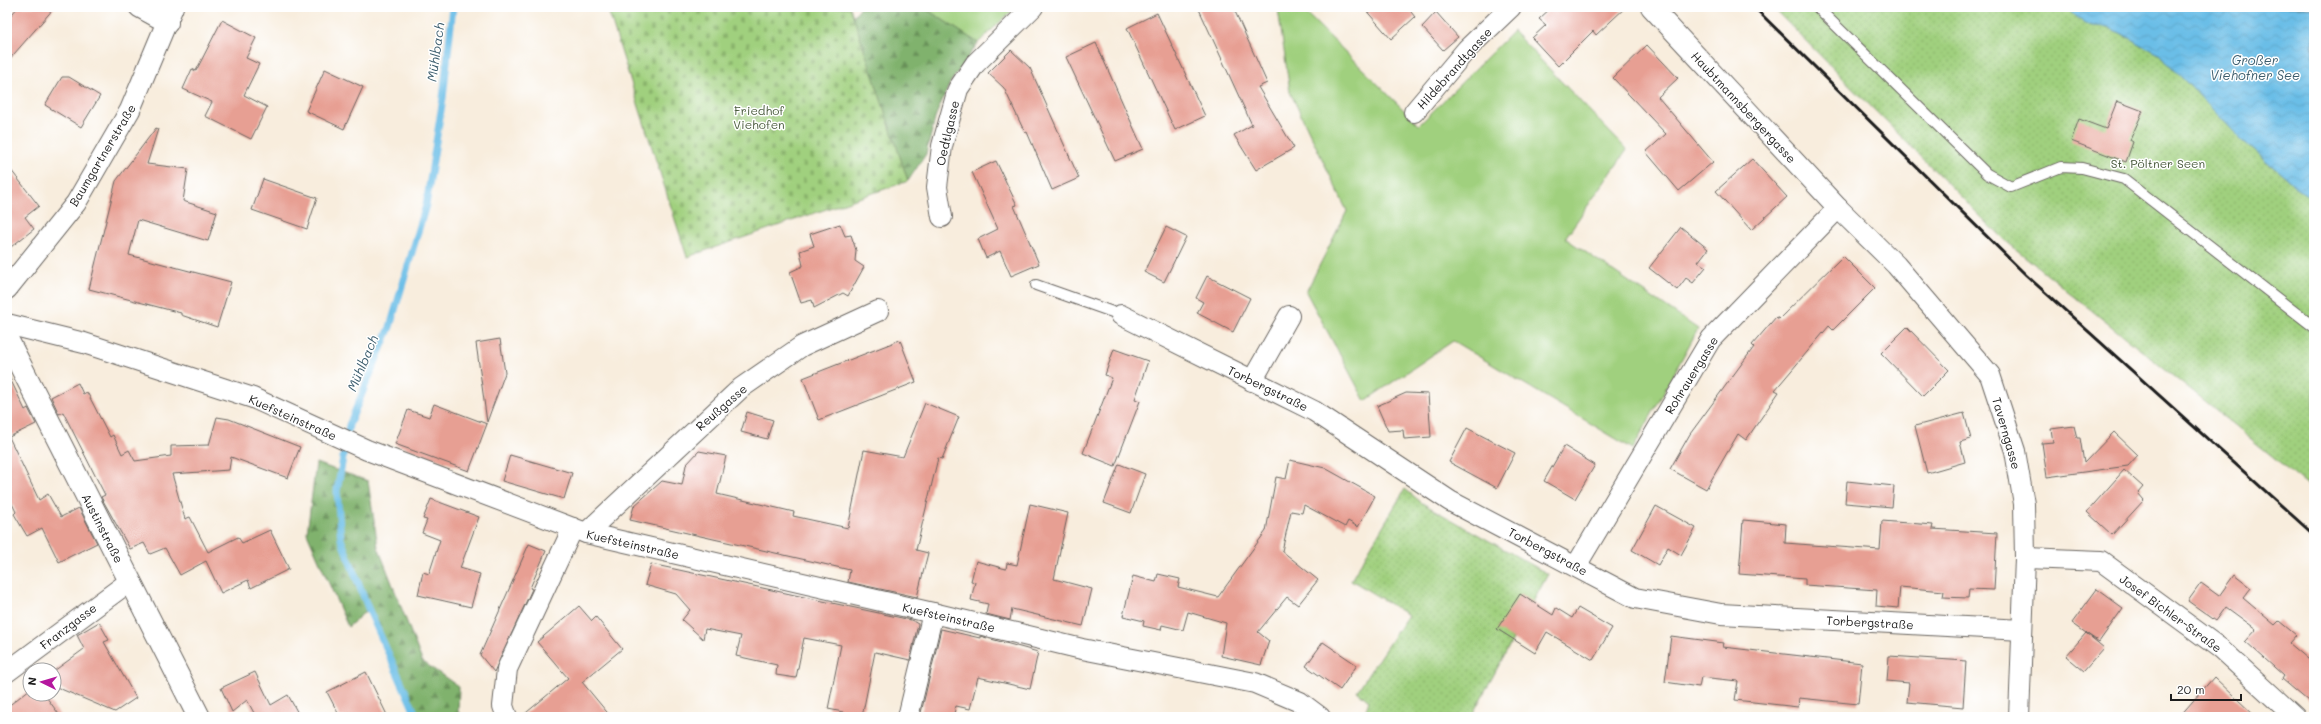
<svg xmlns="http://www.w3.org/2000/svg" width="2321" height="724" viewBox="0 0 2321 724" font-family="Mali,sans-serif">
	<style>
		.grass { fill: #a0d07e; stroke: #5e764d }
		.forest { fill: url(#forest-firs); stroke: #4e6744 }
		.cemetery { fill: url(#cemetery-stones); stroke: #5e764d }
		.park { fill: url(#park-dots); stroke: #5e764d }
		.water { fill: url(#water-waves); stroke: #446d82 }
		.lines { fill: none; stroke-linecap: round; stroke-linejoin: round }
		.stream { stroke: #6bbee7; stroke-width: 7 }
		.building { fill: #e79f93 }
		.lane-casing { stroke: #696560; stroke-width: 12 }
		.street-casing { stroke: #696560; stroke-width: 22 }
		.secondary-casing { stroke: #696560; stroke-width: 24 }
		.lane { stroke: #fff; stroke-width: 10 }
		.street { stroke: #fff; stroke-width: 20 }
		.secondary { stroke: #fff; stroke-width: 22 }
		.rail { stroke: #1c1c1c; stroke-width: 3 }
		.labels { text-anchor: middle; dominant-baseline: central; stroke-width: 3; stroke-linejoin: round; paint-order: stroke }
		.street-label { font-size: 12px; fill: #1c1c1c; stroke: #fff }
		.park-label { font-size: 12px; fill: #4a5b3e; stroke: #fff }
		.water-label { font-size: 13px; font-style: italic; fill: #3c5d6d; stroke: #fff }
	</style>
	<defs>
		<pattern id="forest-firs" width="22" height="20" patternUnits="userSpaceOnUse"><rect width="22" height="20" fill="#80b26d"/><path d="M5 1l3.5 6h-7zM16 11l3.5 6h-7z" fill="#689059"/></pattern>
		<pattern id="cemetery-stones" width="16" height="16" patternUnits="userSpaceOnUse"><rect width="16" height="16" fill="#a0d07e"/><path d="M2 7V4a2 2 0 0 1 4 0v3zM10 15v-3a2 2 0 0 1 4 0v3z" fill="#89b26c"/></pattern>
		<pattern id="park-dots" width="8" height="8" patternUnits="userSpaceOnUse"><rect width="8" height="8" fill="#a0d07e"/><path d="M2 2h.1M6 6h.1" fill="none" stroke="#89b26c" stroke-width="1.8" stroke-linecap="round"/></pattern>
		<pattern id="water-waves" width="16" height="10" patternUnits="userSpaceOnUse"><rect width="16" height="10" fill="#6bbee7"/><path d="M0 5q4-4 8 0t8 0" fill="none" stroke="#5ca3c6"/></pattern>
	</defs>
	<rect width="100%" height="100%" fill="#fff"/>
	<filter id="ink" filterUnits="userSpaceOnUse"><feTurbulence type="fractalNoise" baseFrequency=".025" numOctaves="2"/><feDisplacementMap in="SourceGraphic" scale="8" xChannelSelector="R" yChannelSelector="G"/><feConvolveMatrix kernelMatrix="1 2 1 2 8 2 1 2 1" color-interpolation-filters="sRGB"/></filter>
	<filter id="wash" filterUnits="userSpaceOnUse"><feTurbulence type="fractalNoise" baseFrequency=".012" numOctaves="4" result="noise"/><feDisplacementMap in="SourceGraphic" scale="16" xChannelSelector="R" yChannelSelector="G"/><feGaussianBlur stdDeviation="0.9" result="paint"/><feColorMatrix in="noise" values="0 0 0 0 0 0 0 0 0 0 0 0 0 0 0 0 0 1.4 0 .05"/><feComposite in="paint" operator="in"/></filter>
	<g filter="url(#wash)">
		<rect width="100%" height="100%" fill="#f8eddd"/>
		<g class="grass">
			<polygon points="923,7 1016,7 978,43"/>
			<polygon points="1280,7 1300,7 1419,125 1513,31 1627,150 1565,238 1698,329 1633,449 1453,341 1365,401 1306,292 1347,211 1290,92 1278,9"/>
		</g>
		<g class="forest">
			<polygon points="861,7 923,7 978,43 950,83 936,115 926,154 908,181 853,16"/>
			<polygon points="316,463 368,481 378,547 422,661 459,687 458,711 461,717 418,717 368,609 348,627 307,533"/>
		</g>
		<polygon class="cemetery" points="607,7 850,7 908,181 687,257"/>
		<g class="park">
			<polygon points="1772,7 2314,7 2314,490 2002,238"/>
			<polygon points="1405,489 1422,503 1548,574 1471,717 1368,717 1364,715 1369,701 1357,691 1408,615 1351,580"/>
		</g>
		<polygon class="water" points="2065,7 2314,7 2314,202 2243,141 2159,54 2108,27 2092,26 2078,19"/>
		<g class="lines">
			<polyline class="stream" points="417,717 368,608 341,539 337,491 349,425 390,327 426,205 443,98 453,7"/>
		</g>
		<g id="blocks">
			<g class="building">
				<polygon points="18,7 55,7 7,62 7,20"/>
				<polygon points="1198,7 1233,7 1267,83 1258,87 1294,148 1256,170 1234,135 1252,125"/>
				<polygon points="1363,7 1407,7 1415,17 1391,39"/>
				<polygon points="1552,7 1626,7 1596,35 1593,31 1558,66 1532,38 1546,25 1539,19"/>
				<polygon points="1436,12 1458,37 1443,50 1422,27"/>
				<polygon points="1157,13 1205,116 1175,130 1127,28"/>
				<polygon points="222,20 256,38 246,58 259,64 244,95 267,107 251,139 205,116 212,102 183,89 192,69 196,71"/>
				<polygon points="1096,43 1143,149 1115,161 1066,57"/>
				<polygon points="1647,45 1678,78 1658,97 1713,162 1679,191 1646,152 1666,134 1613,78"/>
				<polygon points="1011,50 1030,68 1079,178 1052,190 1027,132 1025,133 1004,88 988,73"/>
				<polygon points="325,69 363,87 344,129 306,111"/>
				<polygon points="62,77 69,77 100,96 81,127 45,105"/>
				<polygon points="2117,101 2143,111 2130,140 2133,142 2126,162 2071,141 2079,119 2106,129"/>
				<polygon points="156,128 158,129 147,164 188,169 183,201 217,212 208,241 138,220 129,255 231,282 217,327 181,315 181,313 89,289 116,181"/>
				<polygon points="1752,159 1787,197 1751,230 1716,191"/>
				<polygon points="996,161 1017,205 1014,206 1039,264 1011,276 1000,251 986,258 978,239 998,229 972,172"/>
				<polygon points="7,165 39,206 25,217 34,229 7,250"/>
				<polygon points="263,179 317,198 307,229 252,210"/>
				<polygon points="840,224 845,236 851,235 856,250 855,261 864,267 848,296 843,293 814,308 812,300 801,303 790,272 803,266 800,251 814,246 810,234"/>
				<polygon points="1166,227 1186,237 1164,282 1144,272"/>
				<polygon points="1681,227 1708,249 1698,262 1706,267 1693,283 1686,278 1677,290 1649,268"/>
				<polygon points="1843,256 1875,288 1833,330 1829,326 1775,390 1779,392 1746,440 1738,434 1706,489 1670,469 1690,434 1754,347 1752,345 1776,317 1779,319"/>
				<polygon points="1207,276 1250,298 1233,332 1197,313 1203,302 1196,298"/>
				<polygon points="1907,327 1949,370 1923,396 1881,353"/>
				<polygon points="500,339 505,373 487,422 476,343"/>
				<polygon points="900,340 916,382 819,420 803,378"/>
				<polygon points="1114,349 1148,361 1135,399 1140,401 1115,466 1083,453 1112,378 1105,375"/>
				<polygon points="7,372 25,410 28,408 36,424 9,437 39,500 48,494 61,517 79,508 97,543 59,562 42,528 27,536 14,514 16,512 7,493"/>
				<polygon points="78,383 83,394 87,392 110,437 113,435 122,454 129,450 135,461 171,456 171,446 209,445 217,417 229,419 300,447 288,478 231,457 229,470 172,474 185,519 190,517 208,552 238,537 242,543 270,530 289,569 251,588 248,580 221,593 206,561 180,575 165,548 150,554 144,543 130,549 101,497 105,495 63,412 59,414 51,397"/>
				<polygon points="1406,393 1428,394 1431,437 1404,439 1403,430 1388,431 1377,406"/>
				<polygon points="925,403 959,417 942,459 938,458 916,550 928,553 917,597 848,582 850,570 630,520 634,506 662,481 682,485 686,465 699,451 726,456 717,494 794,512 793,516 848,528 864,450 903,457"/>
				<polygon points="434,404 487,424 469,471 395,444 408,410 429,417"/>
				<polygon points="747,412 773,420 767,439 741,432"/>
				<polygon points="1964,413 1971,439 1960,442 1965,462 1927,473 1915,426"/>
				<polygon points="2074,426 2077,438 2080,438 2084,463 2114,432 2138,455 2128,466 2047,477 2042,443 2053,442 2051,429"/>
				<polygon points="1467,428 1515,453 1497,488 1449,462"/>
				<polygon points="1564,446 1595,465 1575,499 1544,481"/>
				<polygon points="510,455 572,473 564,499 502,481"/>
				<polygon points="1290,460 1325,468 1375,496 1358,527 1348,521 1345,527 1304,505 1302,513 1291,511 1282,551 1318,580 1298,605 1287,597 1258,632 1269,641 1261,665 1221,656 1226,623 1188,612 1183,630 1162,625 1161,630 1143,626 1144,621 1123,616 1133,576 1156,582 1158,574 1180,579 1178,587 1218,597 1266,531 1276,477 1286,479"/>
				<polygon points="1119,464 1145,474 1131,513 1104,503"/>
				<polygon points="2124,470 2143,487 2138,493 2144,500 2112,535 2087,512"/>
				<polygon points="1847,481 1894,486 1892,507 1845,503"/>
				<polygon points="431,499 479,517 460,568 480,574 471,607 418,595 423,572 429,574 440,540 422,533 427,520 423,519"/>
				<polygon points="1030,504 1068,513 1054,579 1092,589 1083,626 1012,609 1010,620 986,614 988,604 971,600 975,582 971,581 976,561 1006,569 1007,563 1017,565"/>
				<polygon points="1656,506 1696,528 1681,555 1668,547 1658,565 1632,550"/>
				<polygon points="1743,520 1786,524 1785,543 1880,550 1882,521 1933,525 1932,529 1997,533 1994,590 1969,589 1968,598 1943,597 1944,591 1900,587 1898,608 1876,606 1877,590 1805,585 1805,579 1739,574"/>
				<polygon points="529,544 546,551 530,588 532,589 494,672 480,655"/>
				<polygon points="651,564 911,620 918,624 910,660 875,652 862,717 842,717 843,712 828,709 841,645 804,638 796,678 776,675 777,665 736,656 741,636 705,629 703,639 682,620 690,610 676,594 645,585"/>
				<polygon points="2234,575 2251,588 2243,598 2275,625 2279,621 2296,635 2289,643 2314,664 2314,706 2282,679 2284,676 2245,641 2256,629 2226,607 2216,621 2188,601 2201,583 2219,596"/>
				<polygon points="2097,589 2123,608 2099,642 2086,633 2104,648 2084,671 2066,656 2086,633 2072,623"/>
				<polygon points="1520,594 1553,615 1556,608 1572,618 1578,608 1612,628 1593,660 1547,632 1535,653 1497,629"/>
				<polygon points="579,606 592,621 596,617 622,649 582,682 611,717 521,717 568,678 537,642"/>
				<polygon points="99,622 109,640 104,642 136,698 115,712 54,686 54,671 84,649 77,635"/>
				<polygon points="941,629 980,638 980,636 1038,652 1030,689 978,677 970,709 956,706 953,717 920,717"/>
				<polygon points="1671,636 1724,643 1723,647 1862,663 1858,704 1799,698 1798,707 1735,700 1738,681 1701,677 1699,687 1665,682"/>
				<polygon points="1323,642 1357,665 1340,690 1306,666"/>
				<polygon points="1889,656 1966,661 1963,707 1907,702 1909,683 1887,681"/>
				<polygon points="255,672 271,705 288,695 300,717 247,717 254,713 247,700 232,712 221,688"/>
				<polygon points="366,672 388,717 340,717 327,692"/>
				<polygon points="2214,677 2256,717 2179,717"/>
				<polygon points="30,689 30,694 44,694 61,717 7,717 7,707"/>
			</g>
		</g>
	</g>
	<g filter="url(#ink)">
		<use href="#blocks" fill-opacity="0" stroke="#696560" stroke-width="1"/>
		<g class="lines">
			<defs>
				<g id="lane">
					<polyline points="1817,7 1987,174 2011,187 2061,167 2082,168 2124,179 2314,327"/>
					<polyline points="1036,285 1121,315"/>
				</g>
				<g id="street">
					<polyline points="139,7 168,23"/>
					<polyline points="1651,7 1838,208 1896,265 1990,375 2015,451 2024,504 2025,558 2019,717"/>
					<polyline points="1414,112 1467,49 1511,7"/>
					<polyline points="942,217 937,187 942,146 958,89 975,64 1033,7"/>
					<polyline points="7,289 76,203 130,110 173,7"/>
					<polyline points="1121,315 1314,411 1450,501 1635,598 1721,614 2022,630"/>
					<polyline points="7,324 84,343 253,398 367,450 586,533 933,613 1082,649 1255,683 1300,702 1320,717"/>
					<polyline points="1252,381 1289,316"/>
					<polyline points="586,533 741,388 802,346 878,311"/>
					<polyline points="2025,558 2101,561 2221,649 2295,717"/>
					<polyline points="1576,566 1711,339 1838,208"/>
					<polyline points="7,672 130,581"/>
					<polyline points="507,717 503,706 507,669 573,528"/>
					<polyline points="908,717 933,613"/>
				</g>
				<polyline id="secondary" points="7,339 199,717"/>
			</defs>
			<use href="#lane" class="lane-casing"/>
			<use href="#street" class="street-casing"/>
			<use href="#secondary" class="secondary-casing"/>
			<use href="#lane" class="lane"/>
			<use href="#street" class="street"/>
			<use href="#secondary" class="secondary"/>
			<polyline class="rail" points="1754,7 2026,275 2314,535"/>
		</g>
	</g>
	<g class="labels">
		<g class="street-label">
			<text transform="translate(1454 68) rotate(-48)">Hildebrandtgasse</text>
			<text transform="translate(1744 107) rotate(47)">Haubtmannsbergergasse</text>
			<text transform="translate(947 133) rotate(-77)">Oedtlgasse</text>
			<text transform="translate(102 155) rotate(-59)">Baumgartnerstraße</text>
			<text transform="translate(1691 375) rotate(-58)">Rohrauergasse</text>
			<text transform="translate(1268 388) rotate(26)">Torbergstraße</text>
			<text transform="translate(721 407) rotate(-41)">Reußgasse</text>
			<text transform="translate(293 417) rotate(24)">Kuefsteinstraße</text>
			<text transform="translate(2007 433) rotate(74)">Taverngasse</text>
			<text transform="translate(103 528) rotate(63)">Austinstraße</text>
			<text transform="translate(633 544) rotate(13)">Kuefsteinstraße</text>
			<text transform="translate(1548 551) rotate(28)">Torbergstraße</text>
			<text transform="translate(2171 613) rotate(36)">Josef Bichler-Straße</text>
			<text transform="translate(949 617) rotate(13)">Kuefsteinstraße</text>
			<text transform="translate(1870 622) rotate(3)">Torbergstraße</text>
			<text transform="translate(68 626) rotate(-37)">Franzgasse</text>
		</g>
		<g class="park-label">
			<text x="759" y="110">Friedhof<tspan x="759" dy="14">Viehofen</tspan></text>
			<text x="2158" y="163">St. Pöltner Seen</text>
		</g>
		<g class="water-label">
			<text transform="translate(435 52) rotate(-82)">Mühlbach</text>
			<text x="2255" y="59">Großer<tspan x="2255" dy="15">Viehofner See</tspan></text>
			<text transform="translate(362 363) rotate(-67)">Mühlbach</text>
		</g>
	</g>
	<rect width="2321" height="724" fill="none" stroke="#fff" stroke-width="24"/>
	<g transform="translate(42 682) rotate(275)"><circle r="19" fill="#ffffff" stroke="#a4a4a4"/>
	<path d="M0-3L7 15L0 10L-7 15Z" fill="#b5179e"/>
	<text y="-6" font-size="11" font-weight="bold" text-anchor="middle" fill="#1c1c1c">N</text>
	</g>
	<path d="M2171 694v6h70v-6" fill="none" stroke="#1c1c1c" stroke-width="2"/>
	<text x="2177" y="694" font-size="12" fill="#1c1c1c" stroke="#ffffff" stroke-width="3" paint-order="stroke">20 m</text>
</svg>
